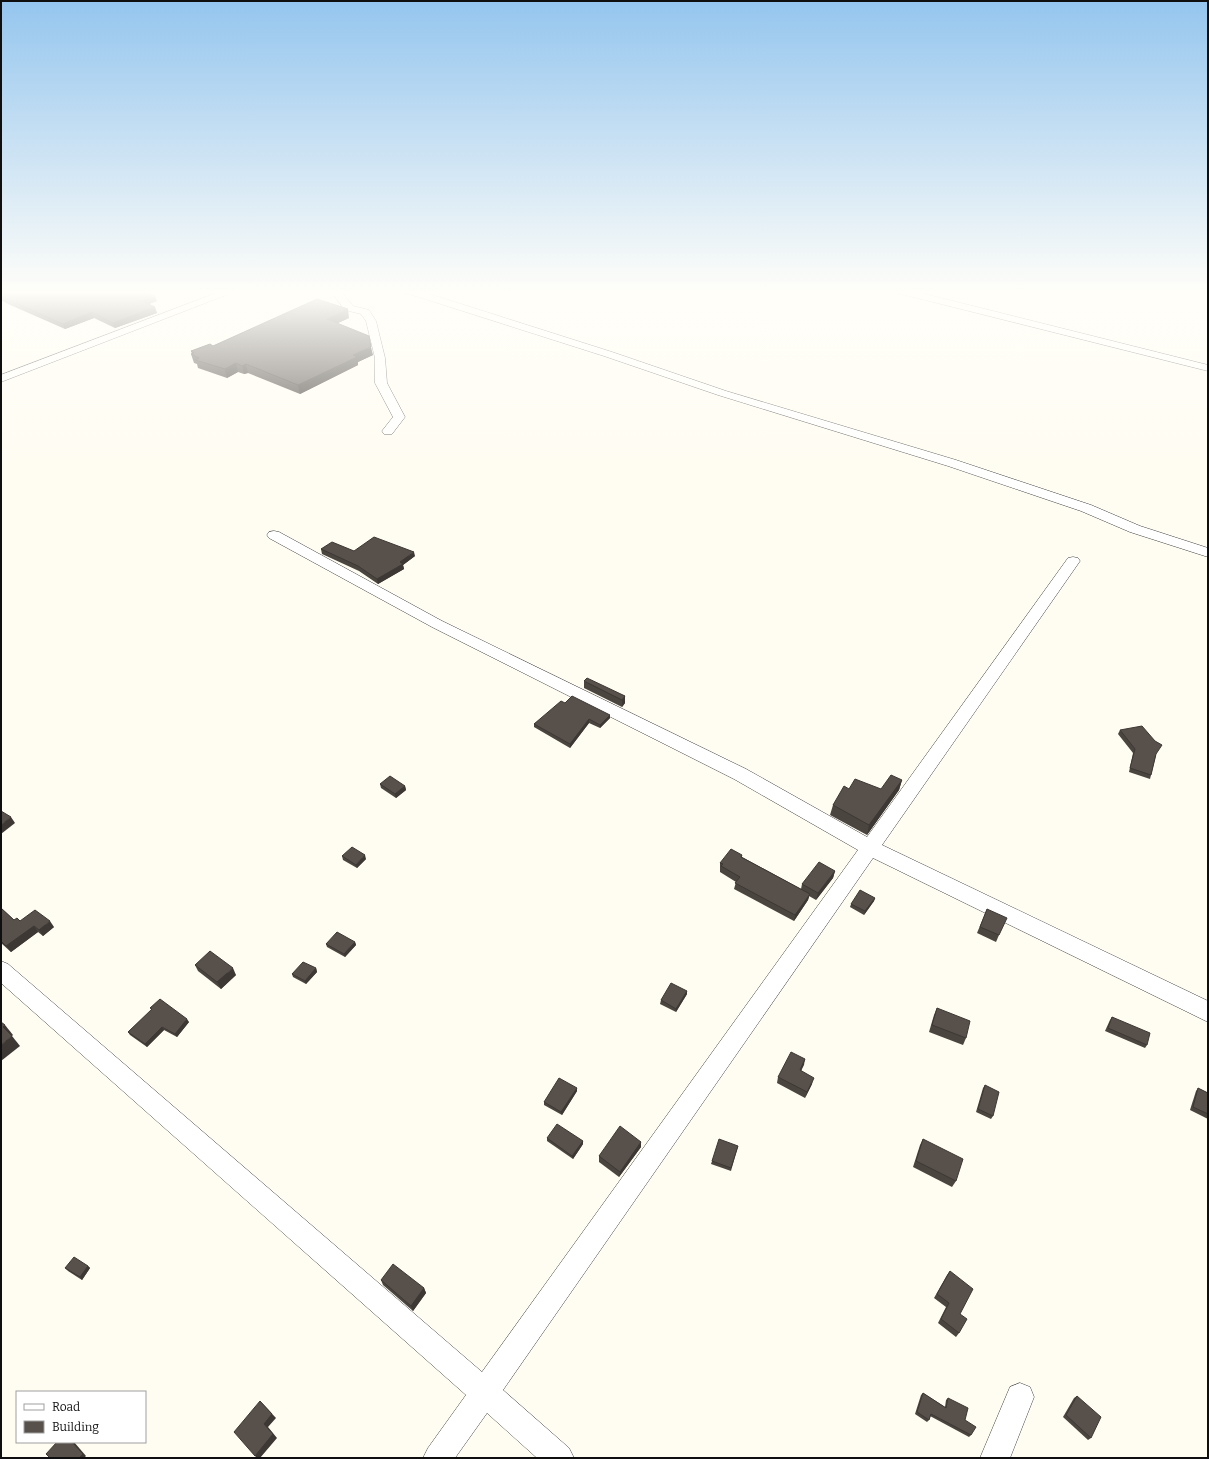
<svg xmlns="http://www.w3.org/2000/svg" width="1209" height="1459" viewBox="0 0 1209 1459" font-family="Bitter,serif">
	<style>
		.lines { fill: none; stroke-linecap: round; stroke-linejoin: round }
		.minor-casing { stroke: #424242; stroke-width: 1 }
		.minor { fill: #fff; fill-rule: evenodd }
		.wall { fill: #4b4540 }
		.shaded-wall { fill: #3d3834 }
		.building { fill: #57504b; stroke: #3d3834 }
	</style>
	<rect width="100%" height="100%" fill="#fffcf1"/>
	<g class="lines">
		<defs>
			<g id="minor">
				<polygon points="224,290 239,290 1,382 1,375"/>
				<polygon points="330,290 340,290 353,306 369,310 376,321 385,358 387,383 405,417 392,434 384,434 382,431 393,417 375,383 375,358 366,321 361,314 345,310"/>
				<polygon points="401,290 417,290 612,352 726,391 956,460 1091,505 1140,526 1208,548 1208,557 1130,532 1081,511 948,466 718,395 604,356 403,292"/>
				<polygon points="891,290 909,290 1208,365 1208,371 893,292"/>
				<polygon points="274,531 279,532 442,621 746,769 867,837 1068,558 1073,557 1078,558 1080,561 882,845 1208,1001 1208,1022 873,858 503,1390 569,1448 574,1458 537,1458 487,1413 455,1458 423,1458 428,1448 466,1395 1,983 1,961 8,964 482,1372 858,850 734,779 432,627 269,538 267,535 269,532"/>
				<polygon points="1020,1383 1030,1387 1034,1397 1010,1458 980,1458 1010,1387"/>
			</g>
		</defs>
		<use href="#minor" class="minor-casing"/>
		<use href="#minor" class="minor"/>
	</g>
	<g class="wall">
		<polygon points="1,290 157,301 149,304 157,313 115,328 94,318 65,329 8,304 1,300"/>
		<polygon points="349,318 338,323 373,355 358,362 358,365 300,394 248,373 244,374 238,372 227,378 198,368 197,364 194,363 191,354 192,354 191,351 213,346"/>
		<polygon points="321,549 354,551 415,556 403,565 404,569 378,584 359,571 322,554"/>
		<polygon points="584,681 625,696 625,703 622,707 584,688"/>
		<polygon points="565,703 610,718 600,728 589,723 570,748 534,727 534,724"/>
		<polygon points="1120,730 1156,755 1150,779 1129,772 1133,753 1118,734"/>
		<polygon points="902,780 899,790 867,835 830,815 833,805 849,789 881,789"/>
		<polygon points="380,784 405,786 406,790 396,798 381,788"/>
		<polygon points="742,855 742,857 801,889 802,884 835,871 833,878 816,900 809,896 808,900 794,921 734,889 736,882 720,872 720,863"/>
		<polygon points="342,856 366,859 357,868 343,860"/>
		<polygon points="875,898 874,901 864,915 850,907 851,904"/>
		<polygon points="1,908 14,920 54,927 43,936 38,932 11,952 1,943"/>
		<polygon points="987,909 999,935 996,942 977,933"/>
		<polygon points="355,942 356,945 345,957 327,947 326,944"/>
		<polygon points="195,965 236,975 221,989 198,971"/>
		<polygon points="316,968 317,972 306,984 293,977 292,974"/>
		<polygon points="687,991 687,994 676,1012 660,1004 661,1000"/>
		<polygon points="150,1008 189,1022 177,1037 164,1030 147,1047 130,1035 128,1032 152,1010"/>
		<polygon points="937,1008 966,1038 963,1045 929,1032 934,1015"/>
		<polygon points="1112,1017 1147,1045 1145,1048 1105,1031 1110,1020"/>
		<polygon points="805,1059 801,1071 812,1084 805,1098 777,1083 778,1077"/>
		<polygon points="985,1085 993,1116 991,1119 976,1112 983,1088"/>
		<polygon points="577,1088 577,1091 562,1115 544,1105 544,1102"/>
		<polygon points="1198,1088 1208,1093 1208,1119 1190,1110 1196,1091"/>
		<polygon points="547,1138 583,1141 583,1144 573,1159 547,1141"/>
		<polygon points="923,1139 956,1181 952,1187 913,1167 920,1145"/>
		<polygon points="641,1142 641,1147 619,1177 599,1162 599,1156"/>
		<polygon points="738,1146 731,1171 711,1164 712,1161"/>
		<polygon points="88,1266 90,1268 82,1280 68,1271 65,1268"/>
		<polygon points="950,1271 960,1314 959,1333 956,1337 938,1323 946,1307 934,1298 947,1275"/>
		<polygon points="381,1280 424,1288 426,1293 413,1311 383,1285"/>
		<polygon points="923,1393 945,1407 946,1400 948,1398 965,1420 971,1435 969,1437 930,1416 929,1420 927,1422 915,1414 921,1395"/>
		<polygon points="1077,1396 1091,1438 1088,1440 1063,1417 1074,1398"/>
	</g>
	<g class="shaded-wall">
		<polygon points="155,296 157,301 143,306 142,301"/>
		<polygon points="155,307 157,313 115,328 113,323"/>
		<polygon points="348,309 349,318 329,327 327,319"/>
		<polygon points="92,312 94,318 65,329 63,324"/>
		<polygon points="371,347 373,355 358,362 358,365 300,394 298,385 353,355"/>
		<polygon points="236,363 238,372 227,378 225,369"/>
		<polygon points="246,364 248,373 244,374 242,366"/>
		<polygon points="414,552 415,556 403,565 404,569 378,584 377,579"/>
		<polygon points="625,696 625,703 622,707 622,700"/>
		<polygon points="610,715 610,718 600,728 600,725"/>
		<polygon points="589,719 589,723 570,748 570,744"/>
		<polygon points="902,780 899,790 867,835 869,825"/>
		<polygon points="405,786 406,790 396,798 395,794"/>
		<polygon points="11,817 15,823 1,834 1,825"/>
		<polygon points="365,855 366,859 357,868 356,865"/>
		<polygon points="835,871 833,878 816,900 818,893"/>
		<polygon points="810,894 808,900 794,921 795,915"/>
		<polygon points="875,898 874,901 864,915 865,911"/>
		<polygon points="50,921 54,927 43,936 39,930"/>
		<polygon points="34,926 38,932 11,952 6,946"/>
		<polygon points="355,942 356,945 345,957 344,954"/>
		<polygon points="233,968 236,975 221,989 217,982"/>
		<polygon points="316,968 317,972 306,984 305,981"/>
		<polygon points="687,991 687,994 676,1012 676,1009"/>
		<polygon points="187,1019 189,1022 177,1037 175,1034"/>
		<polygon points="5,1025 13,1035 11,1037 3,1027"/>
		<polygon points="162,1027 164,1030 147,1047 145,1044"/>
		<polygon points="12,1036 20,1046 1,1061 1,1045"/>
		<polygon points="805,1059 804,1065 798,1077 800,1070"/>
		<polygon points="814,1078 812,1084 805,1098 807,1092"/>
		<polygon points="577,1088 577,1091 562,1115 561,1112"/>
		<polygon points="583,1141 583,1144 573,1159 572,1156"/>
		<polygon points="641,1142 641,1147 619,1177 620,1172"/>
		<polygon points="88,1266 90,1268 82,1280 80,1277"/>
		<polygon points="424,1288 426,1293 413,1311 411,1306"/>
		<polygon points="260,1401 276,1418 268,1427 277,1438 260,1458 257,1458 255,1456 264,1424"/>
		<polygon points="72,1442 74,1442 86,1456 84,1458 79,1458"/>
	</g>
	<g class="building">
		<polygon points="1,290 142,290 155,296 142,301 155,307 113,323 92,312 63,324 5,298 1,296"/>
		<polygon points="317,299 348,309 327,319 369,336 371,347 353,355 357,357 298,385 246,364 242,366 236,363 225,369 195,360 199,358 191,354 194,353 191,351 210,344 213,346"/>
		<polygon points="374,537 414,552 400,562 403,564 377,579 358,566 321,549 332,542 354,551"/>
		<polygon points="587,678 625,696 622,700 584,681"/>
		<polygon points="572,696 610,715 600,725 589,719 570,744 534,724 561,701 565,703"/>
		<polygon points="1142,726 1155,741 1162,745 1156,754 1151,775 1130,768 1135,749 1120,730"/>
		<polygon points="891,775 902,780 869,825 833,805 844,786 849,789 855,779 881,789"/>
		<polygon points="390,776 405,786 395,794 380,784"/>
		<polygon points="1,811 11,817 1,825"/>
		<polygon points="352,847 365,855 356,865 342,856"/>
		<polygon points="731,849 742,855 741,857 810,894 795,915 735,883 740,877 721,866 723,864 720,863"/>
		<polygon points="819,862 835,871 818,893 802,884"/>
		<polygon points="860,890 875,898 865,911 851,904"/>
		<polygon points="1,908 14,920 17,918 20,921 35,910 50,921 39,930 34,926 6,946 1,941"/>
		<polygon points="987,909 1007,918 999,935 980,927"/>
		<polygon points="337,932 355,942 344,954 326,944"/>
		<polygon points="210,951 233,968 217,982 195,965"/>
		<polygon points="303,962 316,968 305,981 292,974"/>
		<polygon points="671,983 687,991 676,1009 661,1000"/>
		<polygon points="160,999 187,1019 175,1034 162,1027 145,1044 128,1032 152,1009 150,1008"/>
		<polygon points="937,1008 970,1021 966,1038 932,1025"/>
		<polygon points="1112,1017 1150,1033 1147,1045 1108,1028"/>
		<polygon points="1,1022 5,1025 3,1027 12,1036 1,1045"/>
		<polygon points="791,1052 805,1059 800,1070 814,1078 807,1092 778,1077"/>
		<polygon points="559,1078 577,1088 561,1112 544,1102"/>
		<polygon points="985,1085 999,1092 993,1116 978,1109"/>
		<polygon points="1198,1088 1208,1093 1208,1114 1193,1107"/>
		<polygon points="557,1124 583,1141 572,1156 547,1138"/>
		<polygon points="620,1126 641,1142 620,1172 599,1156"/>
		<polygon points="719,1139 738,1146 731,1168 712,1161"/>
		<polygon points="923,1139 963,1159 956,1181 916,1161"/>
		<polygon points="74,1257 88,1266 80,1277 65,1268"/>
		<polygon points="393,1264 424,1288 411,1306 381,1280"/>
		<polygon points="950,1271 973,1289 960,1314 967,1319 959,1333 941,1319 949,1303 937,1294"/>
		<polygon points="923,1393 946,1408 948,1398 968,1408 965,1420 976,1427 971,1435 931,1414 929,1420 917,1412"/>
		<polygon points="1077,1396 1101,1417 1091,1438 1066,1415"/>
		<polygon points="260,1401 272,1414 264,1424 273,1434 255,1456 234,1432"/>
		<polygon points="57,1442 72,1442 83,1454 79,1458 50,1458 46,1454"/>
	</g>
	<linearGradient id="sky" x2="0" y2="1"><stop stop-color="#94c5ee"/><stop offset="0.59" stop-color="#fffef9"/><stop offset="1" stop-color="#fffef9" stop-opacity="0"/></linearGradient>
	<rect width="1209" height="495" fill="url(#sky)"/>
	<rect width="1209" height="1459" fill="none" stroke="#0f0f0f" stroke-width="4"/>
	<rect x="16" y="1391" width="130" height="52" fill="#ffffff" stroke="#9f9f9f"/>
	<rect x="24" y="1404" width="20" height="6" fill="#ffffff" stroke="#9f9f9f"/>
	<text x="52" y="1411" font-size="12" fill="#0f0f0f">Road</text>
	<rect x="24" y="1421" width="20" height="12" fill="#57504b" stroke="#9f9f9f"/>
	<text x="52" y="1431" font-size="12" fill="#0f0f0f">Building</text>
</svg>
